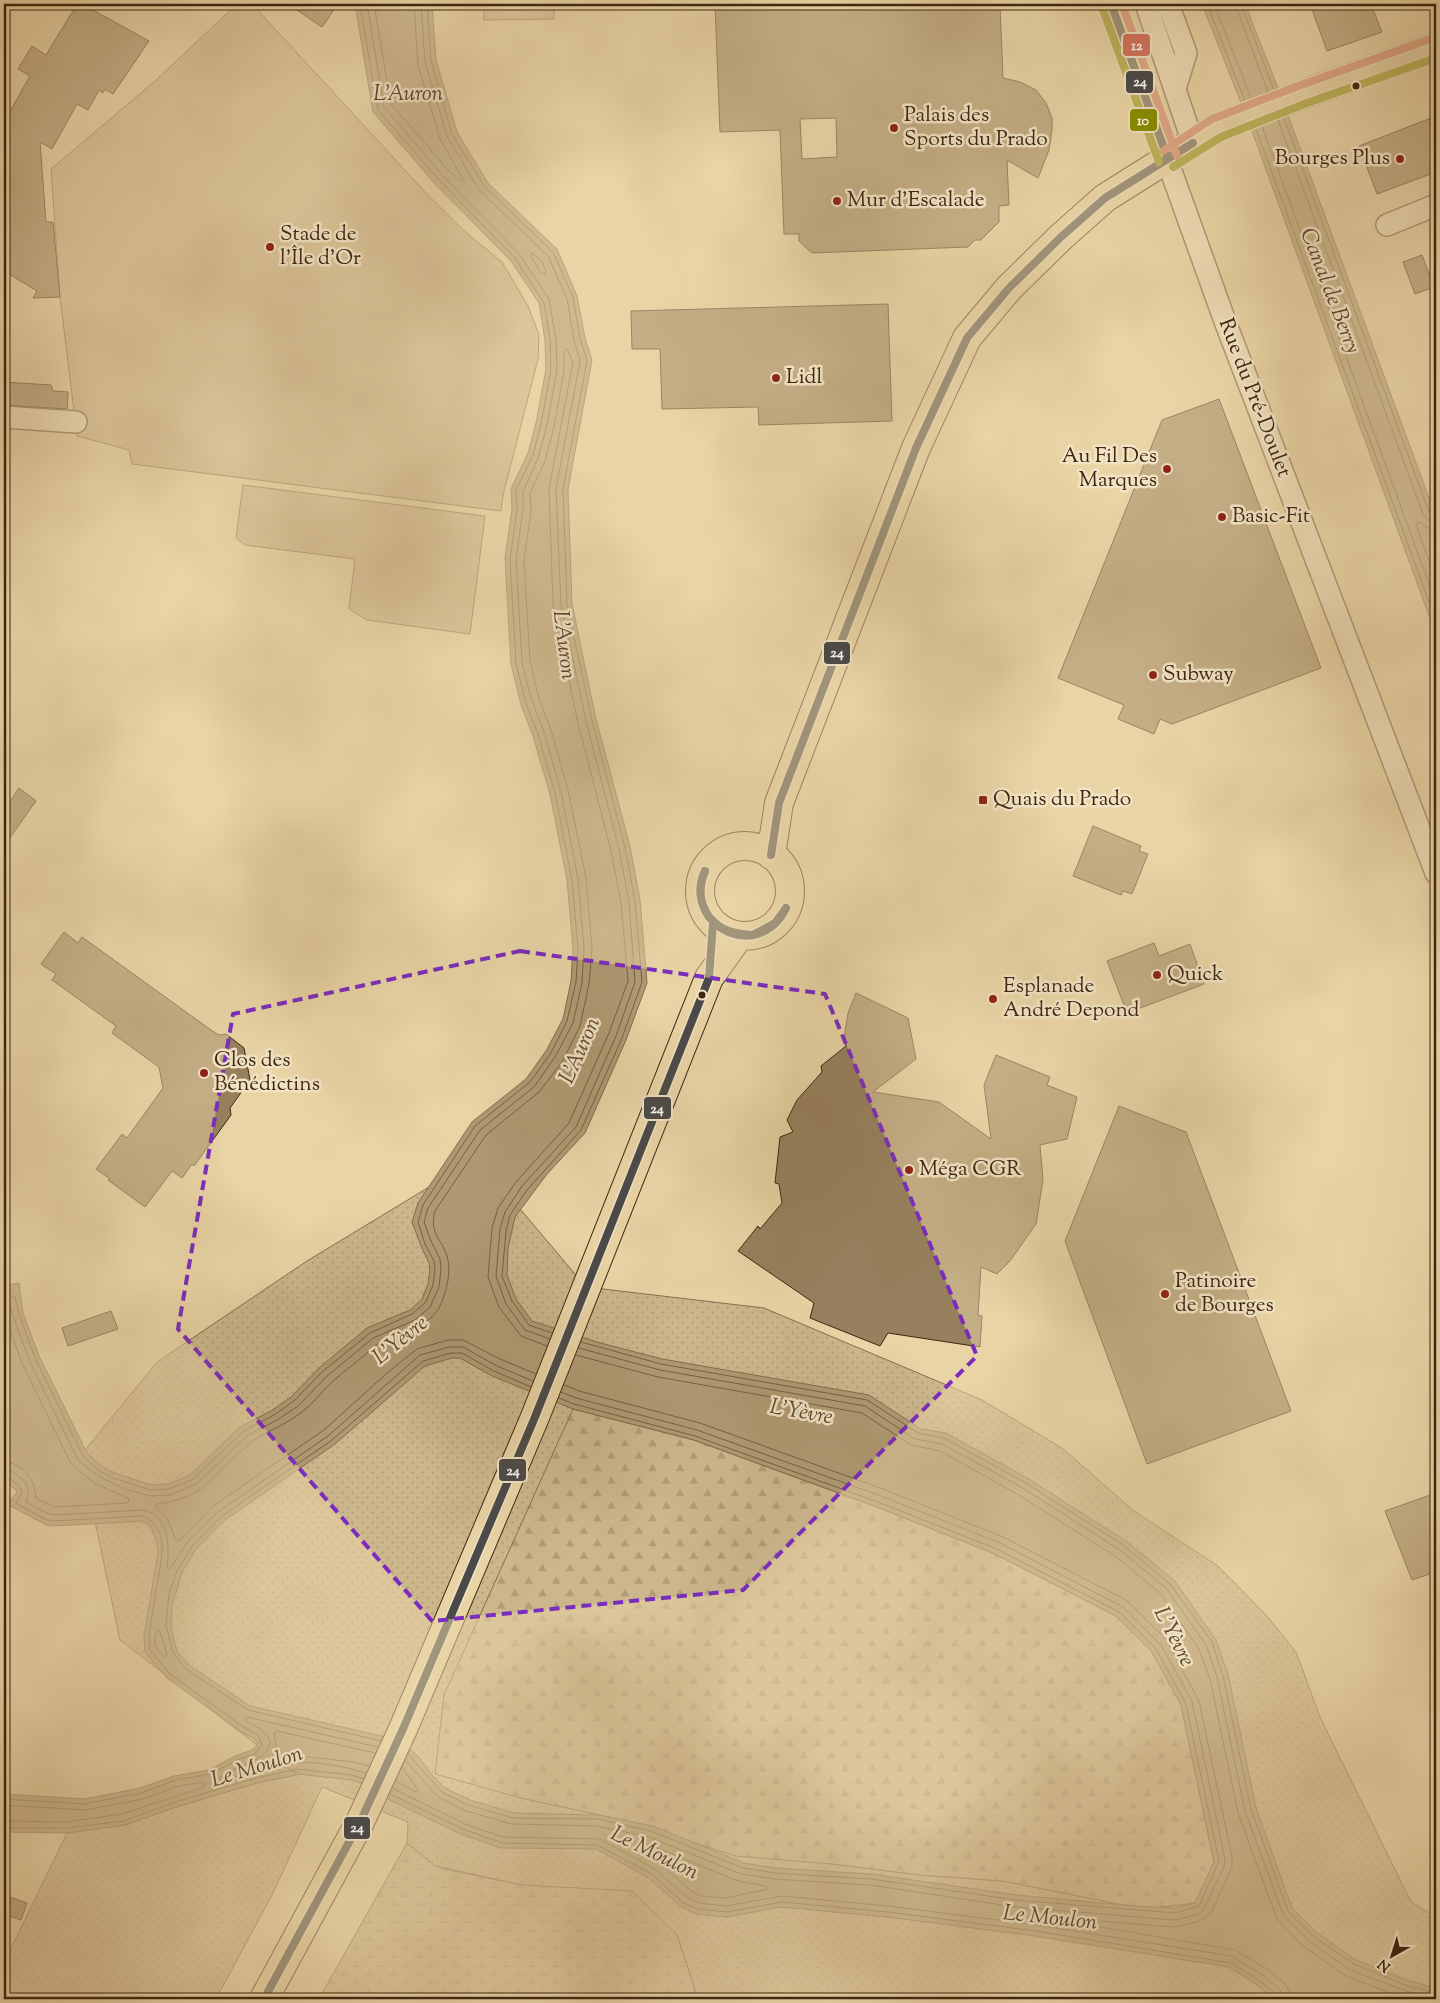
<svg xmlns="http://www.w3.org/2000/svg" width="1440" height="2003" viewBox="0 0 1440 2003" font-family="'Sorts Mill Goudy',serif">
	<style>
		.green { fill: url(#green-dots); stroke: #856e4e; fill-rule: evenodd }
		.forest { fill: url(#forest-firs); stroke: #856e4e }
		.wetland { fill: url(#wetland-marsh); stroke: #856e4e }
		.pitch { fill: #ccb68c; stroke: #856e4e }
		.water { fill: #af9973; stroke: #826b4c; fill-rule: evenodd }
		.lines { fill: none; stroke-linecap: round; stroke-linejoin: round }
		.shore { stroke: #766042; stroke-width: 1 }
		.building { fill: #97805e; stroke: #3e2611; fill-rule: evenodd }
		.minor-casing { stroke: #695236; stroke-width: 24 }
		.primary-casing { stroke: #3e2611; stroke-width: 30 }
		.minor { stroke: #f1e3c4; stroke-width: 21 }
		.primary { stroke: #e9d4a5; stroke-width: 28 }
		.bus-1-casing { stroke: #f1e3c4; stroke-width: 11 }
		.bus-2-casing { stroke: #f1e3c4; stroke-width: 11 }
		.bus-3-casing { stroke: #f1e3c4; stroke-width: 11 }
		.bus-1 { stroke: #4a4a49; stroke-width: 8 }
		.bus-2 { stroke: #8b8f00; stroke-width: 8 }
		.bus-3 { stroke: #d5755e; stroke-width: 8 }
		.marked { fill: none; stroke: #7b2cbf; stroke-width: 4; stroke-dasharray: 10 6; stroke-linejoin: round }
		.bus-dot { fill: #3e2611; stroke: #f1e3c4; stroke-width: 2 }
		.poi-dot { fill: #8f2418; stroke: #f1e3c4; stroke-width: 2 }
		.labels { text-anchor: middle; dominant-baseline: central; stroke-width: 5; stroke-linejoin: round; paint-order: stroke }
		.poi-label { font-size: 21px; fill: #3e2611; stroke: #f1e3c4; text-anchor: start }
		.street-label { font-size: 21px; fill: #3e2611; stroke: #f1e3c4 }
		.water-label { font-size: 22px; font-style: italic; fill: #60482e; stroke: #f1e3c4 }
		.line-badge { stroke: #f1e3c4; stroke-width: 2 }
		.badge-label { font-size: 14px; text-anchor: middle; font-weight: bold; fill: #fff }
	</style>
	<defs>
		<pattern id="green-dots" width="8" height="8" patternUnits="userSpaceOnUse" patternTransform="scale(1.25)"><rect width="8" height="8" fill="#ccb68c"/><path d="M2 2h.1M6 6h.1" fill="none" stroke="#b09c78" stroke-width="1.8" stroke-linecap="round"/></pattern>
		<pattern id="forest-firs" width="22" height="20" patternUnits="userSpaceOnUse" patternTransform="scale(1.25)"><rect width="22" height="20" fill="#ccb68c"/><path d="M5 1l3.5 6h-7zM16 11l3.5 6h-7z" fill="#b09c78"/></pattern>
		<pattern id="wetland-marsh" width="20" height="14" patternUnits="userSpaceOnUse" patternTransform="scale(1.25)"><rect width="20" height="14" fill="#ccb68c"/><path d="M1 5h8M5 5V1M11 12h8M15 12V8" fill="none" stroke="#b09c78"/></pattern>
	</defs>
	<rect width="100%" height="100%" fill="#e9d4a5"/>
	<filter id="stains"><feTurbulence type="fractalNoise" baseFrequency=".004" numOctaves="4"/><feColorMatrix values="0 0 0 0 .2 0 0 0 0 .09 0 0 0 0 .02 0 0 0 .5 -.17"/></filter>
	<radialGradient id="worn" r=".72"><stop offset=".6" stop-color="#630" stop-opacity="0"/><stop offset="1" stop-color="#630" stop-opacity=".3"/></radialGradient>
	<path class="green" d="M477 1158 586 1287 764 1308 982 1400 1062 1448 1134 1511 1218 1566 1267 1616 1296 1652 1320 1717 1411 1902 1436 1917V1999H698L677 1935 522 1885 435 1866 407 1843 408 1822 322 1787 273 1893 216 1999H4V1963L67 1833 125 1825 176 1807 257 1783 296 1775 120 1640 81 1455 157 1362 307 1261ZM521 1798 1195 1903 1144 1909 1003 1881 919 1875 832 1864Z"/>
	<polygon class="forest" points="573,1409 694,1440 877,1507 995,1554 1116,1616 1152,1652 1181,1705 1214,1862 1195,1903 1144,1909 1003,1881 919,1875 832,1864 736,1856 623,1820 521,1798 435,1774 444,1695"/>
	<polygon class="wetland" points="407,1843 435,1866 454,1871 522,1885 632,1891 677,1935 698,1999 319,1999"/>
	<g class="pitch">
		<polygon points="237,4 252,4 427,194 464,231 502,262 528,306 539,335 538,359 503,495 501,511 132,464 129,450 77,436 60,297 51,169 155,81"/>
		<polygon points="484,4 554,4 554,19 484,20"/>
		<polygon points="243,485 485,516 470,634 367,620 349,609 355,559 245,545 236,538"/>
	</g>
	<g class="water">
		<path d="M355 4H432L436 60 457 132 488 183 557 249 577 296 585 338 592 360 568 489 572 604 596 719 630 846 640 900 647 983 626 1040 585 1133 547 1174 515 1217 508 1248 507 1275 516 1299 532 1321 597 1342 662 1359 869 1395 921 1429 946 1433 1027 1478 1126 1541 1174 1580 1216 1640 1228 1674 1256 1808 1292 1908 1316 1932 1356 1960 1410 1981 1436 1988V1999H1274L1257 1985 1229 1967 1035 1936 887 1917 781 1907 727 1917 696 1914 681 1907 649 1878 596 1849 501 1848 461 1834 400 1805 384 1797 377 1788 351 1780 298 1774 283 1764 297 1775 257 1783 176 1807 125 1825 67 1833 4 1832V1794L84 1799 140 1788 174 1776 209 1770 235 1756 252 1750 258 1744 254 1738 243 1733 167 1678 145 1652 144 1636 158 1553 157 1544 151 1527 142 1521 54 1526 46 1525 7 1504 17 1492 4 1479V1294H8L7 1285 19 1283 23 1313 39 1356 87 1453 103 1467 115 1473 151 1485 168 1484 190 1475 240 1427 271 1411 291 1397 319 1368 367 1328 410 1310 422 1299 428 1284 430 1269 429 1263 421 1246 412 1222 418 1203 472 1122 526 1079 546 1051 563 1019 571 981 573 949 567 880 550 794 533 736 521 705 511 664 505 558 512 509 511 489 528 453 536 423 546 369 545 340 539 303 511 261 435 184 373 112ZM452 1358H460L492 1376 573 1409 694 1440 877 1507 995 1554 1116 1616 1152 1652 1181 1705 1214 1862 1195 1903 1175 1908 1135 1906 1017 1895 871 1874 776 1868 744 1863 653 1826 598 1815 514 1813 470 1800 445 1788 430 1773 419 1757 399 1740 250 1706 189 1665 177 1651 173 1637 171 1625 172 1606 182 1572 197 1548 225 1520 335 1444 425 1366Z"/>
		<polygon points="1202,4 1245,4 1278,88 1436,517 1436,635 1249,123"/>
	</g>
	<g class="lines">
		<g class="shore">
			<polyline points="374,4 391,104 449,171 462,182 463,179 440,139 418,65 414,4"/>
			<polyline points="421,4 425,62 447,136 479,190 548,256 567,299 574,340 580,361 556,489 561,604 586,721 619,849 629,902 635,982 616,1036 576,1127 522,1186 505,1212 500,1229 496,1276 506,1304 525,1330 550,1339"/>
			<polyline points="427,4 431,61 452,134 484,186 553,252 573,297 580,339 587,360 563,489 567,604 592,720 625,848 635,901 642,982 622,1038 581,1130 527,1190 510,1215 506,1231 502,1276 512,1301 529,1325 552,1333"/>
			<polyline points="1207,4 1245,101"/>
			<polyline points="1214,4 1251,98"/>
			<polyline points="1235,4 1268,92"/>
			<polyline points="1241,4 1274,90"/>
			<polyline points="1284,118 1429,512 1432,515 1436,516"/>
			<polyline points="1278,120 1423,514 1428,520 1436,522"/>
			<polyline points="1262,126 1436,603"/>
			<polyline points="1256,129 1436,621"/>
			<polygon points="532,253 541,260 546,271 545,274 542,274 531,257"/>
			<polyline points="1436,530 1428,528 1419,522 1416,524 1436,581"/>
			<polyline points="4,1299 13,1296 15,1297 19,1314 35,1358 83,1456 100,1471 113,1478 150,1490 169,1489 192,1480 244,1431 274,1415 294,1401 322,1372 370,1333 412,1314 426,1302 433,1285 435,1269 434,1261 425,1244 418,1222 423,1205 475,1126 530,1082 551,1053 567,1021 576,982 578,949 572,880 555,793 538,734 526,703 516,664 510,559 517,510 516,490 533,455 541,424 551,370 550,339 544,303 515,258 439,180 378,110 360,4"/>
			<polyline points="4,1306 10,1307 29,1360 78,1460 98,1476 124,1489 150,1496 170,1495 196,1484 247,1436 277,1420 298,1406 326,1377 373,1338 415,1320 430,1307 439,1287 441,1269 440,1259 431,1241 424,1222 428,1208 480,1130 534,1087 555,1057 573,1023 582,983 584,948 578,879 561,792 544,732 532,701 522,663 516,559 523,510 523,492 538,458 547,425 557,370 556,340 549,299 520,255 443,176 384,107 367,4"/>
			<path d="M4 1313 22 1363 71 1464 94 1483 128 1498 129 1501 127 1503 55 1507 36 1498C35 1480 24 1463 4 1462"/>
			<polyline points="581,1342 661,1364 867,1400 918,1433 944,1438 1024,1482 1123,1545 1170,1584 1212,1642 1223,1676 1251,1809 1288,1911 1313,1936 1354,1964 1408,1986 1436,1993"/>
			<polyline points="579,1348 660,1370 865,1406 915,1439 942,1444 1021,1487 1120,1550 1166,1588 1206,1645 1217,1677 1245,1811 1283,1914 1309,1941 1350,1970 1406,1991 1436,1999"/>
			<polyline points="576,1355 658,1377 862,1413 911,1445 940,1451 1017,1494 1115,1556 1160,1593 1199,1649 1210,1679 1238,1813 1277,1919 1304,1947 1346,1976 1406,1999"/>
			<path d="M536 1374 500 1359 463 1340H448L417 1349 386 1374 324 1430 213 1506 179 1541 176 1540 167 1518 156 1507 157 1504C209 1498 216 1469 253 1441 269 1430 287 1424 302 1412 313 1404 321 1392 331 1383 345 1370 361 1359 375 1346 394 1330 425 1332 439 1308 446 1294 452 1272 447 1256 441 1238 429 1233 435 1211L486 1135 539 1092 562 1062 580 1026 589 984 592 948 586 878 568 790 551 730 539 699 530 661 524 560 531 511 530 493 545 461 554 427 564 371V351L567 349 573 362 549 489 553 605 578 723 611 851 621 903 628 981 609 1033 569 1123 516 1182 498 1208 492 1228 488 1277 499 1307 521 1336 547 1346"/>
			<polyline points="564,1385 579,1391 700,1423 883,1489 1003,1537 1126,1600 1165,1638 1199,1701 1232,1857 1232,1867 1211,1913 1200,1921 1174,1927 1085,1920 1083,1924 1235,1950 1267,1969 1284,1983 1289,1990 1291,1999"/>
			<path d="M4 1469C13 1470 27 1480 28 1490 29 1494 27 1498 26 1502L49 1514 55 1515 142 1510C169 1514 170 1546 167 1567L170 1569 188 1541 218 1512 328 1436 420 1355 449 1347H463L497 1366 533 1381"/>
			<path d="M4 1476 9 1477 21 1489 22 1493 17 1501V1504L47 1520 54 1521 142 1516C173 1526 160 1566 156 1589 154 1605 151 1621 149 1636L150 1650 170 1674 245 1728 258 1735 262 1744 255 1754 237 1760 211 1774 176 1780 141 1793 84 1804 4 1799"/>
			<path d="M158 1630 160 1632 167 1654 165 1657C156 1652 151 1639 158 1630Z"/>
			<polyline points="381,1741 248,1710 186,1669 173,1652 166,1626 169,1594 177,1571 193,1545 222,1516 332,1440 423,1361 451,1353 462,1353 494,1371 531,1387"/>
			<polyline points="408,1754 442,1792 468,1805 513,1818 598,1819 651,1831 743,1868 775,1873 871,1879 1016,1900 1175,1913 1199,1906 1219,1861 1186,1704 1156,1649 1119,1612 997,1549 878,1502 695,1436 574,1404 559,1398"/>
			<polyline points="405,1760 438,1797 466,1811 512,1824 597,1826 649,1837 741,1874 775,1879 870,1885 1016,1907 1175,1920 1198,1914 1203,1911 1224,1866 1225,1859 1192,1701 1161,1645 1123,1607 1000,1543 881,1496 697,1430 576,1398 561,1392"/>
			<polyline points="369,1766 353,1762 299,1756 273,1760 272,1757 276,1746 274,1733 277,1731 375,1753"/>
			<path d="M366 1773C347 1767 317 1761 297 1763 272 1765 246 1774 222 1781L219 1779C229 1767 290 1756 263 1731 258 1726 251 1725 246 1721L245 1718 247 1717 378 1747"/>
			<polyline points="396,1781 415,1792 418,1790 402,1767"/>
			<polyline points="392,1788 465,1824 503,1837 600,1839 655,1869 687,1897 699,1903 726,1906 782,1896 888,1906 1037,1925 1231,1956 1264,1976 1280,1990 1283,1999"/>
			<polyline points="390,1794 463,1829 502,1843 597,1845 652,1874 683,1903 698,1909 727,1912 782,1902 888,1912 1036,1931 1231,1963 1260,1981 1276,1994 1277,1999"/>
			<polyline points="4,1805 86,1810 143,1799 178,1786 203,1782 206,1784 204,1787 122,1814 66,1822 4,1821"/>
			<polyline points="4,1828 66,1828 124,1821 175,1802 256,1778 297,1769 352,1775 364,1779"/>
			<polygon points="627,1840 648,1844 738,1881 766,1886 768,1889 726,1898 701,1896 691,1891 660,1863 625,1844 624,1841"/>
		</g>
	</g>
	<g class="building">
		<polygon points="77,4 82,4 149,41 113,94 105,89 103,93 99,90 88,110 77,104 52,149 40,142 46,222 53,222 60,297 33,298 37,291 4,271 4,122 30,76 18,69 32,46 46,55"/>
		<polygon points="288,4 338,4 322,27"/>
		<path d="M715 4H1000L1003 78 1020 82 1036 90 1046 103 1052 118V130L1049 150 1038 178 1007 160 1009 205 999 206V222L981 240H975L968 247 812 253 799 241V234H784L780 130 720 132ZM836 118 837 157 802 159 800 119Z"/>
		<polygon points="1310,4 1371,4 1382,32 1327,51"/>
		<polygon points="1436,116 1436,172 1377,194 1359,146"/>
		<polygon points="1422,255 1434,287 1415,294 1403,262"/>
		<polygon points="888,304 892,421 759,425 758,407 662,409 660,349 632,349 631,311"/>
		<polygon points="4,382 51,385 53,391 68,392 67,409 4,405"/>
		<polygon points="1219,399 1321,668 1172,724 1160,719 1154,734 1118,719 1124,705 1058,678 1162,420"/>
		<polygon points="19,788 36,801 4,846 4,810"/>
		<polygon points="1093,826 1141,846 1139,851 1148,854 1132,894 1123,891 1121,895 1073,876"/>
		<polygon points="64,932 78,943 82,937 211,1030 219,1035 226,1034 244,1048 250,1080 230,1108 231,1115 194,1166 192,1164 182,1178 172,1171 145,1207 108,1180 110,1179 96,1169 122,1134 127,1138 163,1088 159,1067 112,1033 116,1026 52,980 56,974 41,964"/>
		<polygon points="1154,943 1159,956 1190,944 1204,984 1127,1013 1107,961"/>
		<polygon points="856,993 908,1018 916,1059 873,1092 939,1102 991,1139 984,1085 996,1055 1050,1077 1047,1085 1077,1097 1067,1139 1040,1145 1043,1180 1036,1224 1010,1261 997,1274 981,1267 978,1315 982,1316 980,1347 888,1333 880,1346 810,1318 814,1303 738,1251 758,1226 760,1229 782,1203 779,1184 775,1183 780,1137 793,1132 787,1120 797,1100 822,1072 821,1066 846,1046 845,1032 848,1013"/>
		<polygon points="1119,1106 1186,1132 1291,1411 1147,1464 1065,1241"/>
		<polygon points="111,1311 118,1329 68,1346 62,1328"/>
		<polygon points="1436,1493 1436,1572 1412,1580 1385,1511"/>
		<polygon points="4,1895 27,1903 21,1920 4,1914"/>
	</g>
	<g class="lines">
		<defs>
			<g id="minor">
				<polyline points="1111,4 1226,324 1436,873"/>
				<polyline points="1146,4 1193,143"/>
				<polyline points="1168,4 1186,53 1175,89"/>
				<polyline points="1387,225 1436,205"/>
				<polyline points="4,417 76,422"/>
			</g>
			<g id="primary">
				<circle cx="745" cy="891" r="45"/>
				<polyline points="771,855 779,803 916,448 967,338 1009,288 1061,237 1105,198 1216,128 1304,94 1436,47"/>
				<polyline points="264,1999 361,1820 403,1729 535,1417 709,978 739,936"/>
			</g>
		</defs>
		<use href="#minor" class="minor-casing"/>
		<use href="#primary" class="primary-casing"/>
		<use href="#minor" class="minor"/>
		<use href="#primary" class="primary"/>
		<defs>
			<g id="bus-1">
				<polyline points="1111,4 1168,159"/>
				<polyline points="771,855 779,803 916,448 967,338 1009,288 1061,237 1105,198 1193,143"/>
				<path d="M705 871C698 888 699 902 709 917"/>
				<path d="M705 871C697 888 699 902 709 917"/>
				<path d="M711 919C722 931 735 934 751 935"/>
				<path d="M711 919C734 945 771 940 786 908"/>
				<polyline points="753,935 775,923 786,908"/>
				<polyline points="264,1999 361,1820 403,1729 535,1417 709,978 713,923"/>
			</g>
			<g id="bus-2">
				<polyline points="1102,7 1159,162"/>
				<polyline points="1173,167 1221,137 1307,103 1436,58"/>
			</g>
			<g id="bus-3">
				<polyline points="1122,4 1177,156"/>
				<polyline points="1163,151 1212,119 1301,85 1433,38"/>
			</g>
		</defs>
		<use href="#bus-1" class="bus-1-casing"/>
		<use href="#bus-2" class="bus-2-casing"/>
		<use href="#bus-3" class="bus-3-casing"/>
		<use href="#bus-1" class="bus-1"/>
		<use href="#bus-2" class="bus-2"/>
		<use href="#bus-3" class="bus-3"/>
	</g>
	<path d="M0 0H1440V2003H0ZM520 951 825 994 977 1356 743 1590 432 1621 178 1329 233 1014Z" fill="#e9d4a5" fill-opacity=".55" fill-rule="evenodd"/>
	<path class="marked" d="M520 951 825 994 977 1356 743 1590 432 1621 178 1329 233 1014Z"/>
	<g class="bus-dot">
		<circle cx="1356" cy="86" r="4.5"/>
		<circle cx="702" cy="995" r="4.5"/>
	</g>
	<g class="poi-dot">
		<circle cx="894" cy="128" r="5"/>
		<circle cx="1400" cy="159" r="5"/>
		<circle cx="837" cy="201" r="5"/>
		<circle cx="270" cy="247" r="5"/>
		<circle cx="776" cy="378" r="5"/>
		<circle cx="1167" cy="469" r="5"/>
		<circle cx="1222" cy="517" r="5"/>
		<circle cx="1153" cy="675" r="5"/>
		<rect x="978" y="795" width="10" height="10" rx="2.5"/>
		<circle cx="1157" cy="975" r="5"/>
		<circle cx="993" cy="999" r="5"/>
		<circle cx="204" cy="1073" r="5"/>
		<circle cx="909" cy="1170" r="5"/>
		<circle cx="1165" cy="1294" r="5"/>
	</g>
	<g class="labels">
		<g class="poi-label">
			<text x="904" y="116">Palais des<tspan x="904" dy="24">Sports du Prado</tspan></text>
			<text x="1390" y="159" text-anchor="end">Bourges Plus</text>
			<text x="847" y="201">Mur d'Escalade</text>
			<text x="280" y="235">Stade de<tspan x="280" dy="24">l'Île d'Or</tspan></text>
			<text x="786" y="378">Lidl</text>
			<text x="1157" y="457" text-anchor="end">Au Fil Des<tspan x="1157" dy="24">Marques</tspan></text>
			<text x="1232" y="517">Basic-Fit</text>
			<text x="1163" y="675">Subway</text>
			<text x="993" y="800">Quais du Prado</text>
			<text x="1167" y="975">Quick</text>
			<text x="1003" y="987">Esplanade<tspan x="1003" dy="24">André Depond</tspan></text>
			<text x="214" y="1061">Clos des<tspan x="214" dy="24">Bénédictins</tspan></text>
			<text x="919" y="1170">Méga CGR</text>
			<text x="1175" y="1282">Patinoire<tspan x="1175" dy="24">de Bourges</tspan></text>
		</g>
		<g class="street-label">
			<text transform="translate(1254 398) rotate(69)">Rue du Pré-Doulet</text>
		</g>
		<g class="water-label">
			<text x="408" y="95">L'Auron</text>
			<text transform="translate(1329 291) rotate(69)">Canal de Berry</text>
			<text transform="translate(563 645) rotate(83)">L'Auron</text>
			<text transform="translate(581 1051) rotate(-66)">L'Auron</text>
			<text transform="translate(401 1341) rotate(-39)">L'Yèvre</text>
			<text transform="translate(801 1413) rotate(10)">L'Yèvre</text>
			<text transform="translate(1173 1637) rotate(63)">L'Yèvre</text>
			<text transform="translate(257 1768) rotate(-17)">Le Moulon</text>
			<text transform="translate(654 1854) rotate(26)">Le Moulon</text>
			<text transform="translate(1050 1919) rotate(6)">Le Moulon</text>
		</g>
	</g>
	<g class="line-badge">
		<rect x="1122" y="33" width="29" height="24" rx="5" fill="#d5755e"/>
		<rect x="1125" y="70" width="29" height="24" rx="5" fill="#4a4a49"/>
		<rect x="1129" y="108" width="29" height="24" rx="5" fill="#8b8f00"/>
		<rect x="823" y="641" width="28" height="24" rx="5" fill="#4a4a49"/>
		<rect x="643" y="1096" width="29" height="24" rx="5" fill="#4a4a49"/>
		<rect x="498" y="1458" width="29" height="24" rx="5" fill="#4a4a49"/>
		<rect x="343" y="1816" width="28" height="24" rx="5" fill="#4a4a49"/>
	</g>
	<g class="badge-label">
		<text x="1137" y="50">12</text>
		<text x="1140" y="86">24</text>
		<text x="1143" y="125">10</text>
		<text x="837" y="657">24</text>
		<text x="657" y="1113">24</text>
		<text x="513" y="1475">24</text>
		<text x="357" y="1832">24</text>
	</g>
	<rect width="1440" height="2003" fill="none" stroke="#e9d4a5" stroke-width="20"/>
	<rect x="5" y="5" width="1430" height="1993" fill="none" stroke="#3e2611" stroke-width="2.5"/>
	<rect x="10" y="10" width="1420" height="1983" fill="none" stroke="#3e2611"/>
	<g transform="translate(1392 1956) rotate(219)" stroke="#f1e3c4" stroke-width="4" paint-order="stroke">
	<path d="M0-4L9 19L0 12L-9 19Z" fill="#3e2611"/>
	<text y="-8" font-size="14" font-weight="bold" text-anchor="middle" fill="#3e2611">N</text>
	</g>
	<rect width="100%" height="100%" filter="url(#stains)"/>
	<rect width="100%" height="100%" fill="url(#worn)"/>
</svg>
